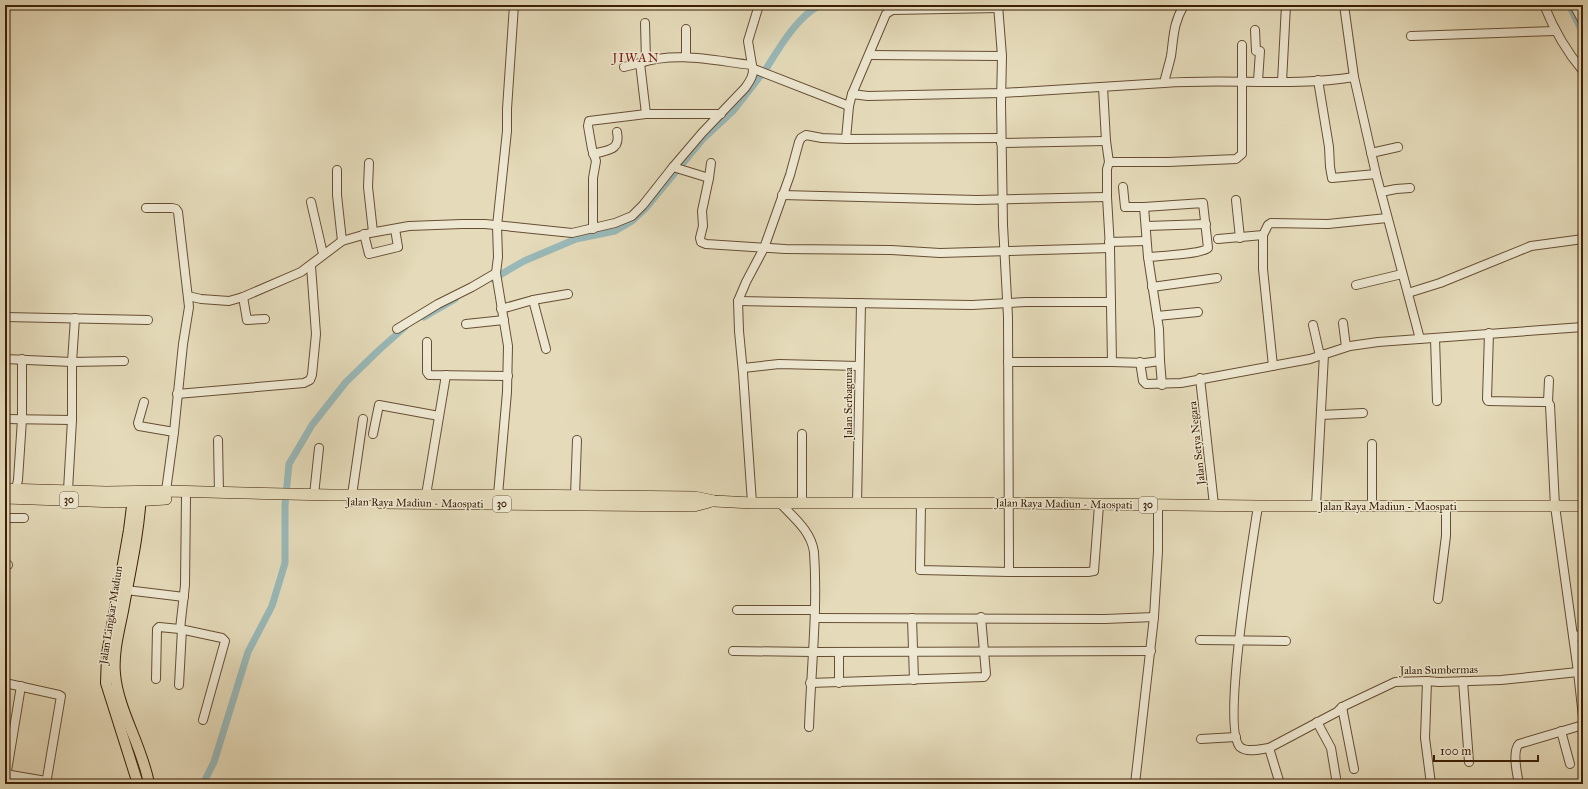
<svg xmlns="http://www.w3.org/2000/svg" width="1588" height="789" viewBox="0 0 1588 789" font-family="'IM FELL Great Primer',serif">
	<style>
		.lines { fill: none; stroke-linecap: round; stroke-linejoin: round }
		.canal { stroke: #99b9b9; stroke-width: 7 }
		.minor-casing { stroke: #664e33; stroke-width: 10 }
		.major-casing { stroke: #3b1f06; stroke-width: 12 }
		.highway-casing { stroke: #3b1f06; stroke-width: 12 }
		.minor { stroke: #eee8d2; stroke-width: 8 }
		.major { stroke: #e5dbba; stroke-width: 10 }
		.highway { stroke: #e5dbba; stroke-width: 11 }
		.labels { text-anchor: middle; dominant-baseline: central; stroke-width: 3; stroke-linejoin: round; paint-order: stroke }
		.shield { fill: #eee8d2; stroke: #715b43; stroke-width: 1 }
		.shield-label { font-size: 10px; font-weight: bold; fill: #3b1f06 }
		.street-label { font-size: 11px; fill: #3b1f06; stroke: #eee8d2 }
		.quarter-label { font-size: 13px; letter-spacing: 1px; fill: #7a1f14; stroke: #eee8d2 }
	</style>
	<rect width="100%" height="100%" fill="#e5dbba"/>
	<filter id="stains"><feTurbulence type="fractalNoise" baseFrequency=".005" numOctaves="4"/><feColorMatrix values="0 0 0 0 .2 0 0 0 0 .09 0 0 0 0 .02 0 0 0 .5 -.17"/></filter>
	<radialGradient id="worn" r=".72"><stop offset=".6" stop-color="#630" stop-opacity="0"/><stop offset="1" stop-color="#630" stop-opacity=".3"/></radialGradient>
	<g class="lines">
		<g class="canal">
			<polyline points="1569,5 1583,33"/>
			<path d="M766 69C779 48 798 15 821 5"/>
			<polyline points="493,279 524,261 576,239 615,231 632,221 645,209 702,140 733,111 761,75"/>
			<polyline points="424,317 455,299"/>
			<polyline points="203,784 214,762 248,652 272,606 285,563 285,505 289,464 312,425 346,382 379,350 405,327"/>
		</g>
		<defs>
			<g id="minor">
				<polyline points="1321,5 1322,5"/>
				<polyline points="1344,5 1354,77"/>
				<path d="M1544 5C1554 30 1566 51 1583 71"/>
				<polyline points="1574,5 1583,22"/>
				<polyline points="645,23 646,61"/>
				<polyline points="1255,30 1256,51 1260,51 1258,81"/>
				<polyline points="1411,36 1555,31"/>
				<polyline points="869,55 1002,56"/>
				<polyline points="686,56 686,29"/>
				<polyline points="752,65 748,41 759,5"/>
				<polyline points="624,67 640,63 646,114"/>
				<polyline points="754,69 849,106"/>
				<polyline points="1318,80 1329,147 1330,167 1332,178 1376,174"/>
				<polyline points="1282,82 1286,5"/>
				<path d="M1164 83C1227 78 1292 87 1354 77L1376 174 1420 339"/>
				<path d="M1103 87 1106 141 1109 162 1107 169V197L1110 248 1112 362 1145 363 1160 361 1159 329 1148 257C1159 256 1202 254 1208 248L1203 203 1144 207"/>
				<path d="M852 94 868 96 1002 93 1164 83C1166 74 1169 65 1171 56 1174 35 1173 24 1184 5"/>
				<polyline points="846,139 849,106 852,94 886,14 892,10 999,8"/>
				<polyline points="1001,143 1106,141"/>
				<polyline points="1371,153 1398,147"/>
				<path d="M593 154C607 150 621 151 617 132"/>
				<polyline points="1109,162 1168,162 1236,159 1242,154 1242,45"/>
				<polyline points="369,163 368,187 373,232"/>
				<polyline points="673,167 709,178 702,211 703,226 700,238 701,242 706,244 785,249 891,250 940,253 1110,248"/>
				<polyline points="337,170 337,195 342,241"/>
				<polyline points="709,178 711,163"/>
				<polyline points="1123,187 1125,207 1144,207 1148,257"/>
				<polyline points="1381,192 1396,189 1410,188"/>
				<polyline points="782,195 977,200 1107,197"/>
				<polyline points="1236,200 1240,238"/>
				<polyline points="311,202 323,254"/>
				<polyline points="146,208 172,208 176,209 178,212 189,307 183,344 174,432 166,491"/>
				<polyline points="1147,226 1206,224"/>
				<polyline points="593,229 593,178 596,161 592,149 588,126 589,121 646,114 721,114"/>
				<polyline points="364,234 369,254 398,247 395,229"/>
				<polyline points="1263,235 1263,269 1273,366"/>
				<polyline points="1218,239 1263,235 1268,225 1271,223 1328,224 1387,218"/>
				<polyline points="1109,242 1146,241"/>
				<polyline points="1356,285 1402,274"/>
				<polyline points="1152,287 1217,278"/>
				<polyline points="1408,293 1440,283 1531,246 1583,239"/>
				<path d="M188 296 201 299 229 301 243 297 301 272 342 241 370 233 409 226 462 224H485L572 233 615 223 632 216 643 205 673 167 702 133 745 88C750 81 755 74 752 65 715 61 677 51 640 63"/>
				<polyline points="243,297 247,320 265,319"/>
				<polyline points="533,300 546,349"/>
				<polyline points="738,301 972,305 1026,302 1111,302"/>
				<polyline points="501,309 533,300 568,294"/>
				<polyline points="1157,316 1198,312"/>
				<polyline points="5,317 148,320"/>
				<polyline points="1343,323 1346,347"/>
				<polyline points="466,324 504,320"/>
				<polyline points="1313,325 1320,356"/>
				<polyline points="397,329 438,304 472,287 496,273"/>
				<polyline points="1489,333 1487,399 1488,401 1545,402 1548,402 1550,405 1555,506 1578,672 1583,717"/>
				<polyline points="1435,338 1437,401"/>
				<polyline points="427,342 427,372 429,375 508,376"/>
				<polyline points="5,359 72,362 124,361"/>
				<polyline points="1160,361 1162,385"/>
				<polyline points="1008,362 1112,362"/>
				<polyline points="1140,362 1143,381 1146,384 1181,383 1310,359 1350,346 1378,342 1583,327"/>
				<polyline points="743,368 779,364 859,366"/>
				<polyline points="1200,378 1214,505"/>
				<polyline points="177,394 304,383 310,380 312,375 316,334 311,266"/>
				<polyline points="144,402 138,423 139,426 174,432"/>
				<polyline points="1548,402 1549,380"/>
				<polyline points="1321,415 1363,413"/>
				<polyline points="5,419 72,420"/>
				<polyline points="373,434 379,405 439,416"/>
				<polyline points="218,440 219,493"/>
				<polyline points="16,489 18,480 22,419 22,359"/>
				<polyline points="68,490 72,420 72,362 75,318"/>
				<polyline points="314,495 319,448"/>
				<polyline points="426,495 446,375"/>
				<polyline points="498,495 507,392 508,346 496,273 498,257 497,226 507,131 507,109 514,5"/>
				<polyline points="575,496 577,440"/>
				<polyline points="186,498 185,585 180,629 222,638 225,641 203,720"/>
				<polyline points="351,502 363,419"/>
				<polyline points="752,503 743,373 739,331 738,301 746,282 764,248 790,175 799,142 801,138 806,135 822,138 846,139 1001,138"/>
				<path d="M780 503C794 518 811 531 814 552 818 610 811 669 809 727"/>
				<polyline points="802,503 802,434"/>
				<polyline points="857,503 861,303"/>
				<polyline points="921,503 920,570 1009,572 1008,317 1003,225 1001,103 1002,56 998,5"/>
				<polyline points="1372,505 1372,444"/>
				<path d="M1258 506C1253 539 1221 729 1240 747 1247 753 1261 749 1269 748L1280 784"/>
				<polyline points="1316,506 1324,354"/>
				<polyline points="5,518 24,518"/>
				<polyline points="5,565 8,565"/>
				<polyline points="1009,572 1088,572 1094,571 1099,505"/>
				<polyline points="126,590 184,597"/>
				<polyline points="1438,599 1446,536 1446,506"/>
				<polyline points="737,610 815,610"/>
				<polyline points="815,618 1105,619 1154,617"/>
				<polyline points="912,618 914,680"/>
				<polyline points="1573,636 1583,635"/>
				<polyline points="1200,640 1286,641"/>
				<polyline points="733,651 813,652 1151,651"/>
				<polyline points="839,652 839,683"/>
				<polyline points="156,679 157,629 159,627 180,629"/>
				<polyline points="1427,681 1425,738 1431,784"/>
				<polyline points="1463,681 1469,762"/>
				<polyline points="5,683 59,695 61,696 46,784"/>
				<polyline points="810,683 984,677 986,674 981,617"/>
				<polyline points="179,685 182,629"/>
				<polyline points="1342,707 1354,769"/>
				<polyline points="1317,722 1331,748 1336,778"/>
				<polyline points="1561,731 1570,764"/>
				<polyline points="1201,739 1236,737"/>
				<polyline points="1269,748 1337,712 1342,707 1395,682 1427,681 1439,682 1501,680 1578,672"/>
				<polyline points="5,774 46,781"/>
				<polyline points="5,783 21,686"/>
				<polyline points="1135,784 1154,617 1158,551 1158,505"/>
				<path d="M1519 784C1517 774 1512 751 1519 744L1583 725"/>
			</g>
			<g id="major">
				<polyline points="132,493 132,506 129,530 107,654 106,683 138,784"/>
				<path d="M141 494C139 533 130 572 123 611 119 631 113 653 115 674 118 710 143 748 149 784"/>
			</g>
			<g id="highway">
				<polyline points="5,489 106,492 166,491 331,495 498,495 695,497 714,501 752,503 1010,503 1258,506 1583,506"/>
				<polyline points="5,498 117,502 166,499"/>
				<polyline points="381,503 694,506 709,502"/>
			</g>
		</defs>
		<use href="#minor" class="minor-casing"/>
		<use href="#major" class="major-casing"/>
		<use href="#highway" class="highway-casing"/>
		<use href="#minor" class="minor"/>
		<use href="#major" class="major"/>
		<use href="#highway" class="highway"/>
	</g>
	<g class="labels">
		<g class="shield">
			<rect x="60" y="492" width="18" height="16" rx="3"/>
			<rect x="493" y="496" width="18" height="16" rx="3"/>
			<rect x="1139" y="497" width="18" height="16" rx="3"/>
		</g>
		<g class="shield-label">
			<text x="69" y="500">30</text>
			<text x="502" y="504">30</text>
			<text x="1148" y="505">30</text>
		</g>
		<g class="street-label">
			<text transform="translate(848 403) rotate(-90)">Jalan Serbaguna</text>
			<text transform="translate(1197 443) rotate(-96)">Jalan Setya Negara</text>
			<text transform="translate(415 503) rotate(1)">Jalan Raya Madiun - Maospati</text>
			<text transform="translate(1064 504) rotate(1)">Jalan Raya Madiun - Maospati</text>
			<text x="1388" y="506">Jalan Raya Madiun - Maospati</text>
			<text transform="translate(111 615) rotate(-81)">Jalan Lingkar Madiun</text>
			<text transform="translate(1439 670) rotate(-1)">Jalan Sumbermas</text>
		</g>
		<g class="quarter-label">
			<text x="636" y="58">JIWAN</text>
		</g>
	</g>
	<rect width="1588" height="789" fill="none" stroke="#e5dbba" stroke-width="20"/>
	<rect x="6" y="6" width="1576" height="777" fill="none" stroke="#3b1f06" stroke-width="2"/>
	<rect x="10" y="10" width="1568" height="769" fill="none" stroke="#3b1f06"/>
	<path d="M1434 755v6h104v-6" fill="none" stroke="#3b1f06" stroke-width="2"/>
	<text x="1440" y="755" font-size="12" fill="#3b1f06" stroke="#eee8d2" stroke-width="3" paint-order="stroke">100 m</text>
	<rect width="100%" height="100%" filter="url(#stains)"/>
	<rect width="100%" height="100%" fill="url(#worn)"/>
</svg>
